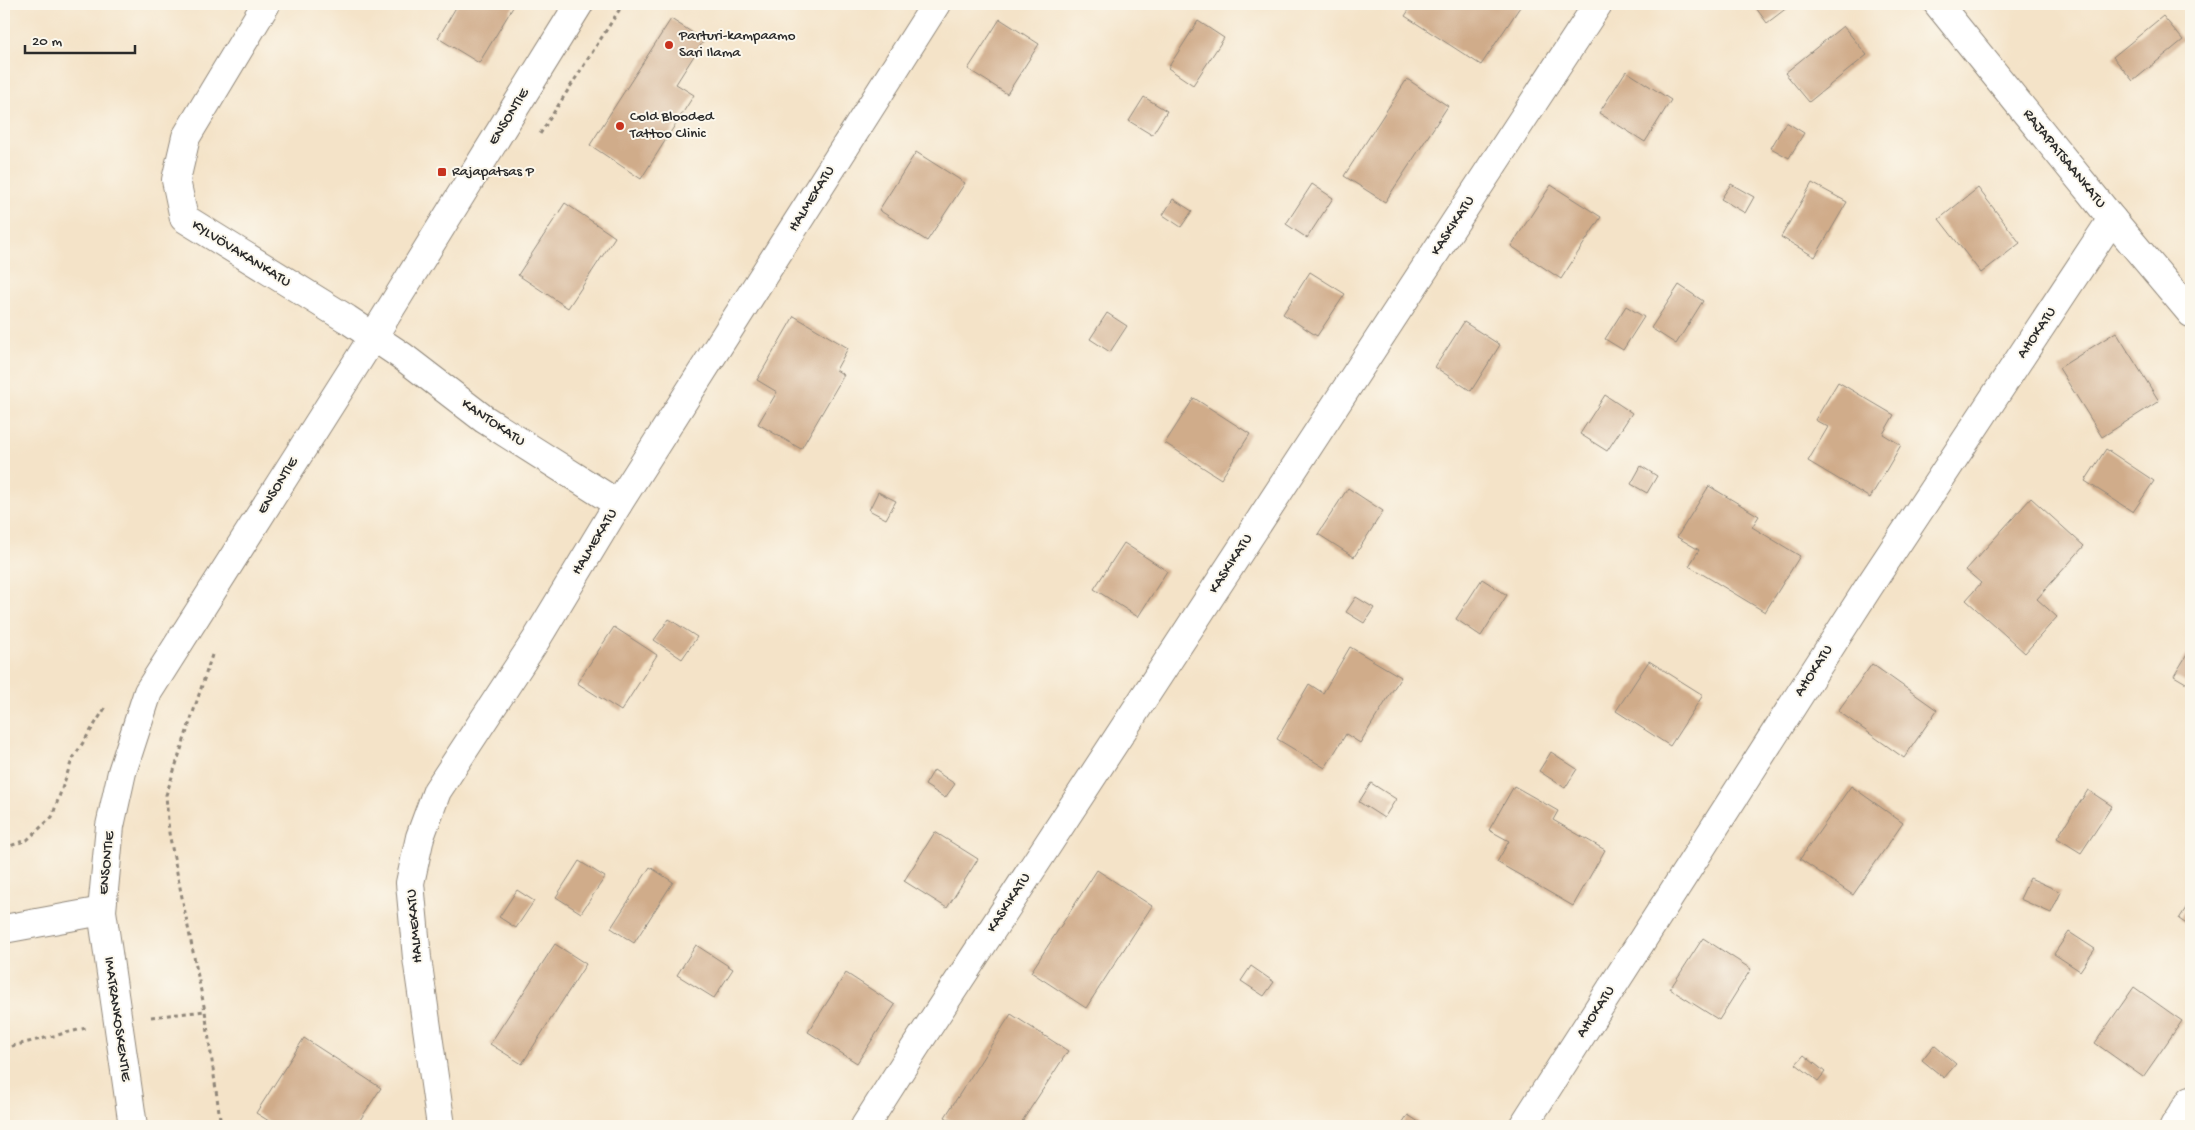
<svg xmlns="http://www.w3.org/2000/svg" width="2195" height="1130" viewBox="0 0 2195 1130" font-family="'Gochi Hand',sans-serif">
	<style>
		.building { fill: #d0ac8a }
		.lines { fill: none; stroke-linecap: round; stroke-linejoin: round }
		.minor-casing { stroke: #90877a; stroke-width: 30 }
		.tertiary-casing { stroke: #90877a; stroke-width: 30 }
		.path { stroke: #90877a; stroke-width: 3; stroke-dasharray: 4 4; stroke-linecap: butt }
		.minor { stroke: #fff; stroke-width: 28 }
		.tertiary { stroke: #fff; stroke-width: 28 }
		.poi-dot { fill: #c8321e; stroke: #fbf7ec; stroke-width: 2 }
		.labels { text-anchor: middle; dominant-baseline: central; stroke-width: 4; stroke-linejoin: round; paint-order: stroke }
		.poi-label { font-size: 15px; fill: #2b2b2b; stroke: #fbf7ec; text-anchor: start }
		.street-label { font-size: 15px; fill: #2b2b2b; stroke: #fbf7ec }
	</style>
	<rect width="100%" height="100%" fill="#fbf7ec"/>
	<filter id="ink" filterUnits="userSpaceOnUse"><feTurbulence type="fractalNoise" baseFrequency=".02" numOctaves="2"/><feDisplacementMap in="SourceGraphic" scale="10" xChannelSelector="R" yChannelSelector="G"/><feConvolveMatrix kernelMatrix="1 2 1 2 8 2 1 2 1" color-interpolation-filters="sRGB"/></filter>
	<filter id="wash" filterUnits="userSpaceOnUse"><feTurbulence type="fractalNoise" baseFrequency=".0096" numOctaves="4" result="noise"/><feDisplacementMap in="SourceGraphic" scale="20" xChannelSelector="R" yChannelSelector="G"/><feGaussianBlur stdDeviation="1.12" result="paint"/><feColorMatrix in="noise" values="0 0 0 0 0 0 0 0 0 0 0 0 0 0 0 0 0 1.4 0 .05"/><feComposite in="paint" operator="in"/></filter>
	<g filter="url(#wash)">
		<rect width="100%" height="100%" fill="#f4e3c8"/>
		<g id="blocks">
			<g class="building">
				<polygon points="458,4 515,4 479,63 438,38"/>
				<polygon points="1413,4 1522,4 1481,65 1405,16"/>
				<polygon points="1753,4 1792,4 1767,23"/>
				<polygon points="2163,16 2183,40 2133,81 2113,57"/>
				<polygon points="671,19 704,40 676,84 694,95 641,179 590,145"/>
				<polygon points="1000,19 1039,44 1007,94 968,69"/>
				<polygon points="1198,21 1224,38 1193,85 1168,68"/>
				<polygon points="1843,26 1867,55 1809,102 1785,73"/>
				<polygon points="1626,71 1671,100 1645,142 1599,113"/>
				<polygon points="1407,79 1448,106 1385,202 1344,176"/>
				<polygon points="1144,97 1167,111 1152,135 1129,121"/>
				<polygon points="1786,122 1804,133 1789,158 1771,148"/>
				<polygon points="916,152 965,183 927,241 879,210"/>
				<polygon points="1812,183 1847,202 1815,257 1781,237"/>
				<polygon points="1312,184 1333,198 1307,238 1286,224"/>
				<polygon points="1731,184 1754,197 1745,213 1721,199"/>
				<polygon points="1551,185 1601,217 1561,279 1511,246"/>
				<polygon points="1978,188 2020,243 1981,273 1939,219"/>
				<polygon points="1173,199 1192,211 1181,227 1163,215"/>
				<polygon points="565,203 615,237 568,308 518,275"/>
				<polygon points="1310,272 1345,294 1317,336 1283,314"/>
				<polygon points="1679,285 1703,301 1676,344 1651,328"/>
				<polygon points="1626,306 1644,317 1623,350 1605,339"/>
				<polygon points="1107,313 1127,326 1110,352 1090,339"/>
				<polygon points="794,316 848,348 836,370 844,375 801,449 758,424 777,392 757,380"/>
				<polygon points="1464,322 1500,345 1471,391 1435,367"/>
				<polygon points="2116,332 2159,401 2102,437 2059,368"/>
				<polygon points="1838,382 1894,415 1883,434 1901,445 1870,498 1808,461 1828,427 1815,420"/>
				<polygon points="1605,395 1632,413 1607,451 1580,434"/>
				<polygon points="1194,398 1250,434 1221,479 1165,443"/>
				<polygon points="2106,449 2154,481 2133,512 2085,481"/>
				<polygon points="1641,466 1657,476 1647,493 1631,484"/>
				<polygon points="1709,486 1759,516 1752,527 1800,556 1765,612 1689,566 1699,550 1677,537"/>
				<polygon points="1348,488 1383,511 1354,557 1318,534"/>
				<polygon points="878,492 896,501 886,519 869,510"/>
				<polygon points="2031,498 2084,546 2037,599 2057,617 2025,653 1966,600 1981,583 1966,570"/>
				<polygon points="1124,543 1167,571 1138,617 1094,589"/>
				<polygon points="1482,579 1507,595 1481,636 1456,619"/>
				<polygon points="1356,597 1374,608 1364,623 1346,612"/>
				<polygon points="669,619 697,637 682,659 654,640"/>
				<polygon points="614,627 657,655 621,711 577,683"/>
				<polygon points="1350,647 1401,677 1360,743 1346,734 1325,768 1277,739 1309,684 1323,693"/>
				<polygon points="2191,648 2191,686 2174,676"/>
				<polygon points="1649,661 1703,695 1670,746 1616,711"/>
				<polygon points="1872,664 1937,710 1904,758 1838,711"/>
				<polygon points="1551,752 1577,769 1565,788 1539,771"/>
				<polygon points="934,770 955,784 945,798 925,785"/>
				<polygon points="1371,783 1396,799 1384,818 1359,802"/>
				<polygon points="1514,786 1558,811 1553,820 1605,850 1573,906 1497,862 1509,841 1489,830"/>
				<polygon points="1851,786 1903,823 1853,895 1800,859"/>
				<polygon points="2088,790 2112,806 2081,853 2057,838"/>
				<polygon points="935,832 978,859 947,908 904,881"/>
				<polygon points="579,861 605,877 581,913 556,897"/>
				<polygon points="650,867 673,882 634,943 611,928"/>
				<polygon points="1097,870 1152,906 1086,1008 1031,972"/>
				<polygon points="2030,878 2061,892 2051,913 2020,899"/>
				<polygon points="517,890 534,901 516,928 499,917"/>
				<polygon points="2191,900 2191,927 2179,919"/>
				<polygon points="2069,932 2095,949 2080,971 2054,954"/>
				<polygon points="1703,938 1751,969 1719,1020 1670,989"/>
				<polygon points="555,944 586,964 522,1064 490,1044"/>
				<polygon points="696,945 733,969 714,998 677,975"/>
				<polygon points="1251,966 1274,982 1264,996 1241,981"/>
				<polygon points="846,973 895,1005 857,1063 808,1032"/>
				<polygon points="2134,987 2182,1021 2143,1077 2095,1043"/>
				<polygon points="1011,1014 1068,1051 1019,1126 960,1126 945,1117"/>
				<polygon points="304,1038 381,1088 356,1126 277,1126 256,1113"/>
				<polygon points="1934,1045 1956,1064 1944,1078 1922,1060"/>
				<polygon points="1804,1055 1825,1072 1818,1081 1796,1064"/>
				<polygon points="1408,1115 1425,1126 1401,1126"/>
			</g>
		</g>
	</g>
	<g filter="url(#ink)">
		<use href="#blocks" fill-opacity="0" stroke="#90877a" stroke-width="1"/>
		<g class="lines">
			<defs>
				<g id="minor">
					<polyline points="266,4 186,137 176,180 184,218 347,319 402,356 484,419 618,504"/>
					<polyline points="1938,4 2112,219 2191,313"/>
					<polyline points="441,1126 417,958 410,883 420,837 437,791 536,640 618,504 936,4"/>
					<polyline points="865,1126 914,1049 1598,4"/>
					<polyline points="1523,1126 1868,588 2112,219"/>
					<polyline points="2174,1126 2191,1100"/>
				</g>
				<g id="tertiary">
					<polyline points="4,929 102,911"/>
					<polyline points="133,1126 102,911 110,826 122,772 148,692 373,337 579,4"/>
				</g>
			</defs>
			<use href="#minor" class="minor-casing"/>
			<use href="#tertiary" class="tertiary-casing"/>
			<g class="path">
				<polyline points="540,134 623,4"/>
				<polyline points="212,655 166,795 169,833 205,1011 221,1126"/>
				<polyline points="4,848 27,840 52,817 72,760 107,705"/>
				<polyline points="151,1017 205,1011"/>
				<polyline points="4,1048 86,1028"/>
			</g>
			<use href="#minor" class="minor"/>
			<use href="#tertiary" class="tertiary"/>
		</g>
	</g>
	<g class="poi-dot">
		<circle cx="669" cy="45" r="5"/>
		<circle cx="620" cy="126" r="5"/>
		<rect x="437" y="167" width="10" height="10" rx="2.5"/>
	</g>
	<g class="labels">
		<g class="poi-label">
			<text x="679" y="36">Parturi-kampaamo<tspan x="679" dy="17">Sari Ilama</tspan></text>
			<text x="630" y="117">Cold Blooded<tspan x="630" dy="17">Tattoo Clinic</tspan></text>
			<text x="452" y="172">Rajapatsas P</text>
		</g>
		<g class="street-label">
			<text transform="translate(509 117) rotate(-58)">ENSONTIE</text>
			<text transform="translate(2064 159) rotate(51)">RAJAPATSAANKATU</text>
			<text transform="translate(812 199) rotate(-58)">HALMEKATU</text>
			<text transform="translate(1453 226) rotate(-57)">KASKIKATU</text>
			<text transform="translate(241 254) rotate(32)">KYLVÖVAKANKATU</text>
			<text transform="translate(2037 333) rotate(-56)">AHOKATU</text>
			<text transform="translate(493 423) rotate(34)">KANTOKATU</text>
			<text transform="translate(278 486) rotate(-58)">ENSONTIE</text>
			<text transform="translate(595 542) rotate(-59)">HALMEKATU</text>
			<text transform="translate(1231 564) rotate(-57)">KASKIKATU</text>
			<text transform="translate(1814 671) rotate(-57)">AHOKATU</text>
			<text transform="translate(107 863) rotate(-84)">ENSONTIE</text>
			<text transform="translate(1009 903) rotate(-57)">KASKIKATU</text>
			<text transform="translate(415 926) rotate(-95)">HALMEKATU</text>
			<text transform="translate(1596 1012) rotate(-57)">AHOKATU</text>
			<text transform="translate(117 1019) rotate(82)">IMATRANKOSKENTIE</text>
		</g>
	</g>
	<rect width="2195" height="1130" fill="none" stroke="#fbf7ec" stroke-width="20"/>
	<path d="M25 45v8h110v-8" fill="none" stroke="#2b2b2b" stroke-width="2.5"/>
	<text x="32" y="45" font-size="15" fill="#2b2b2b" stroke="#fbf7ec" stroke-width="4" paint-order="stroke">20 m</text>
</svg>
